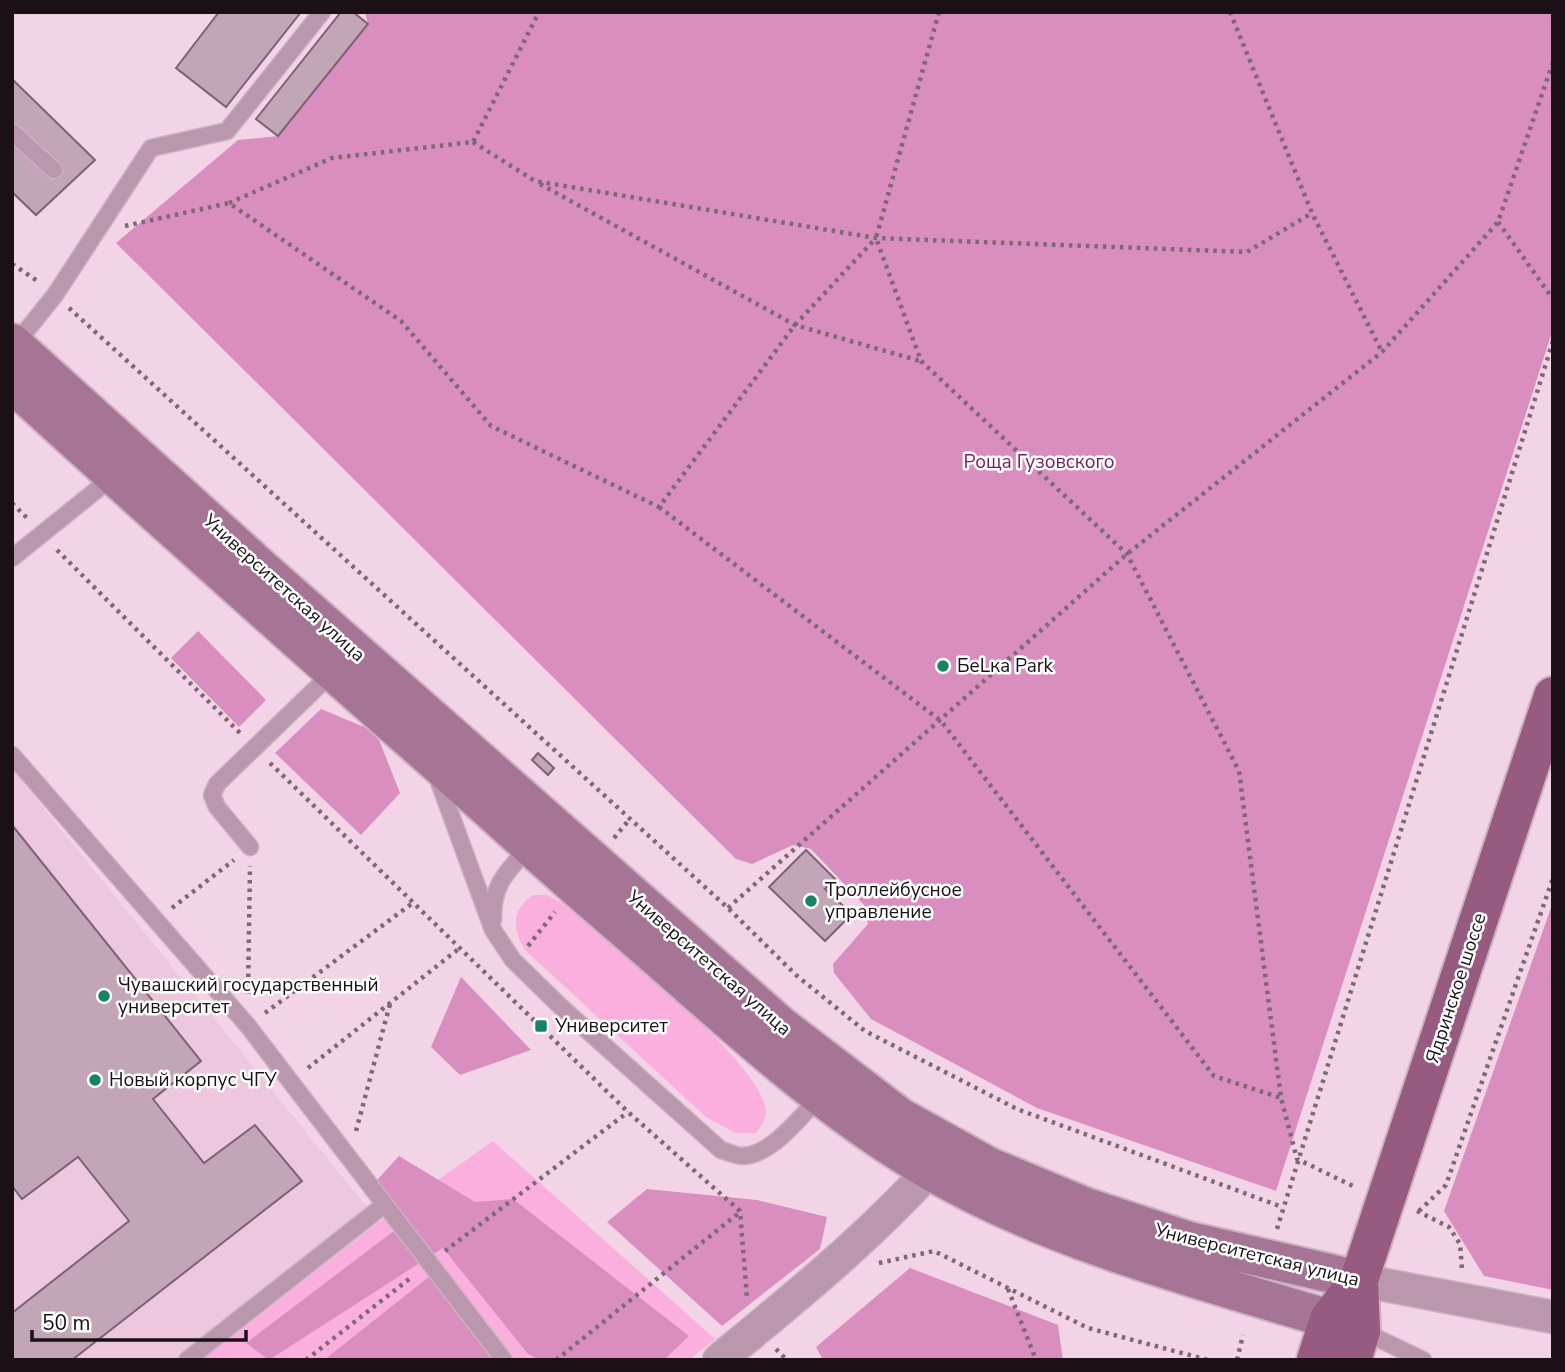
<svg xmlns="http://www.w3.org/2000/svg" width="1565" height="1372" viewBox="0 0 1565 1372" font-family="'Nunito Sans',sans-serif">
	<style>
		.built { fill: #ecc7de }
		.green { fill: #fbafdf }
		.forest { fill: #da8ebf }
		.building { fill: #c2a5b6; stroke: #7c6272; stroke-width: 2 }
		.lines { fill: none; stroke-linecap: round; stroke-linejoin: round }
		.lane-casing { stroke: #ccb1c1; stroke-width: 19 }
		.street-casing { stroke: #ccb1c1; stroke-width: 35 }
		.secondary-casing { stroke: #ccb1c1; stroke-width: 42 }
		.primary-casing { stroke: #ccb1c1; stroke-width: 42 }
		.path { stroke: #7d6975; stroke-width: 4.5; stroke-dasharray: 3.5 5; stroke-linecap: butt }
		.lane { stroke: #ba97ac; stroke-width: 16 }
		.street { stroke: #ba97ac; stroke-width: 32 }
		.secondary { stroke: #a67494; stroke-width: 38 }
		.primary { stroke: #975b82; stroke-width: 38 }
		.poi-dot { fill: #158462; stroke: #fff; stroke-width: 2.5 }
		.labels { text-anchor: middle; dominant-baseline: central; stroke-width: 5; stroke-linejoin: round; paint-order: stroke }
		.park-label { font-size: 19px; fill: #741c5c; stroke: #fff }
		.street-label { font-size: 19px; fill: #1a1016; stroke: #fff }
		.poi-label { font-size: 19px; fill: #1a1016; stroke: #fff; text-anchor: start }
	</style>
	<rect width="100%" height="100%" fill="#f3d4e7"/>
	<polygon class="built" points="12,769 379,1222 202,1360 12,1360"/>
	<g class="green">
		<path d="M533 895H547L562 903C608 943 755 1055 766 1109 767 1118 761 1126 756 1133H735L706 1117 525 950C512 928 511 910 533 895Z"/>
		<polygon points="493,1141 715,1339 689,1360 202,1360 379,1222"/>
	</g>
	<g class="forest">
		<polygon points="365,12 1553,12 1553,329 1276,1191 1037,1108 871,1019 834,973 833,964 868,924 864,905 811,849 793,845 752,864 736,859 116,243 238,140 278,136 368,24"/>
		<polygon points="198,631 266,700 239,727 171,658"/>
		<polygon points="321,709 376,732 400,793 361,835 275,753"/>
		<polygon points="1553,902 1553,1290 1484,1276 1444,1211"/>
		<polygon points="461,977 531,1050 460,1075 431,1047"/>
		<polygon points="399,1156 475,1202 513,1199 689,1336 664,1360 539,1360 528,1354 443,1248 269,1360 246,1343 403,1224 377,1180"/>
		<polygon points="647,1189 757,1200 827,1217 820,1249 722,1326 607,1222"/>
		<polygon points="910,1268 1058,1325 1063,1360 823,1360 816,1347"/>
		<polygon points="430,1276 493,1360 324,1360"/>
	</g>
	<g class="building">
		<polygon points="219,12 301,12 226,107 176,68"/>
		<polygon points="341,12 353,12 368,24 278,136 256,119"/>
		<polygon points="12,79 95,160 36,215 12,192"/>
		<polygon points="538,753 554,768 548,775 532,760"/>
		<polygon points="12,825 201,1061 153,1099 204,1163 255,1125 302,1181 72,1360 12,1360 12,1313 129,1221 78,1157 22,1199 12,1186"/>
		<polygon points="806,850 835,879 825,889 852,914 825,941 769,887"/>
	</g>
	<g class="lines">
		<defs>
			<g id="lane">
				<polyline points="12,132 54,170"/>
				<polyline points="14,346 55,295 151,148 227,131 322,12"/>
				<polyline points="12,558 114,476"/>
				<polyline points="12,755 248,1026 504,1360"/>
				<path d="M436 774 493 930 513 960 560 1006 721 1150C728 1152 736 1156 742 1156 773 1155 800 1116 821 1096"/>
				<polyline points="250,847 217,807 212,795 217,784 332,673"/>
				<path d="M493 920C492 882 508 871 532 844"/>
				<polyline points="1362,1331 1423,1360"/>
				<polyline points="187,1360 384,1205"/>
			</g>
			<g id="street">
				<polyline points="1359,1280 1553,1317"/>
				<path d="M719 1360C792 1300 865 1241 930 1170"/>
			</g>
			<g id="secondary">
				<polyline points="12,343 263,570 781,1026 900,1117 990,1167 1086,1207 1189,1241 1359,1280"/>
				<path d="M12 383C150 509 289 633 429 756 491 810 551 866 614 920 715 1006 813 1103 929 1170 1051 1241 1194 1278 1329 1319"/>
			</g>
			<g id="primary">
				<polyline points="1316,1360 1329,1319 1359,1280"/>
				<polyline points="1352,1360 1361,1331 1359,1280 1553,696"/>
			</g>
		</defs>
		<use href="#lane" class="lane-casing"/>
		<use href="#street" class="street-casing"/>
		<use href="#secondary" class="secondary-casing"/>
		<use href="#primary" class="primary-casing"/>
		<g class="path">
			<polyline points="939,12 876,238 921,361 1127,554 1239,771 1281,1098 1297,1159 1355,1187"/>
			<polyline points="1230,12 1312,213 1382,352"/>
			<polyline points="473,142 535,181 876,238 1247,252 1312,213"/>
			<polyline points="540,184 795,325 920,361"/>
			<polyline points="229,203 332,158 473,142 539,12"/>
			<polyline points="1498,222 1553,299"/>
			<polyline points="125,226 229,203 401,321 491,426 659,507 795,325 876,238"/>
			<polyline points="12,264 39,282"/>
			<polyline points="69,308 728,908 796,975 865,1031 1017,1109 1282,1207"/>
			<polyline points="12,503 29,520"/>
			<polyline points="659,507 941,721 1214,1076 1281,1098"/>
			<polyline points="57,550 241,734"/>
			<polyline points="270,763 628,1112 740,1211 747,1298"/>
			<polyline points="614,838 629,820"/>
			<polyline points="172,908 234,860"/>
			<polyline points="728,908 1127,554 1382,352 1498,222 1553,62"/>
			<polyline points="528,946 555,912"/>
			<polyline points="248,994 250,866"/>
			<polyline points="265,1013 414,902"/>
			<polyline points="308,1068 461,947"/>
			<polyline points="356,1131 390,1004"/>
			<polyline points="1417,1211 1449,1227 1460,1244 1462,1269"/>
			<polyline points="1419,1211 1446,1185 1553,878"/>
			<polyline points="1277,1229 1553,341"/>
			<polyline points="445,1251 628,1112"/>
			<polyline points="879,1263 934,1251 1088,1328 1208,1360"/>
			<polyline points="1008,1289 1036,1360"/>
			<polyline points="776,1349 787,1360"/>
			<polyline points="306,1360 413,1276"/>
			<polyline points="556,1360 740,1212"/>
			<polyline points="1237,1360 1243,1335"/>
		</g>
		<use href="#lane" class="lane"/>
		<use href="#street" class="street"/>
		<use href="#secondary" class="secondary"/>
		<use href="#primary" class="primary"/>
	</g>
	<g class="poi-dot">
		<circle cx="943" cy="666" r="7"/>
		<circle cx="811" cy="901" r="7"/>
		<circle cx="104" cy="996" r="7"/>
		<rect x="534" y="1019" width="14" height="14" rx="3.5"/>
		<circle cx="95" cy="1080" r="7"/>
	</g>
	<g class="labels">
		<g class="park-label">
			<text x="1039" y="462">Роща Гузовского</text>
		</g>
		<g class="street-label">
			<text transform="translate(284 588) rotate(42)">Университетская улица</text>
			<text transform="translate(709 963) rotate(41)">Университетская улица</text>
			<text transform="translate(1456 988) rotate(-72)">Ядринское шоссе</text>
			<text transform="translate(1257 1255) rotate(14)">Университетская улица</text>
		</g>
		<g class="poi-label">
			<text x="957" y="666">БeLка Park</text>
			<text x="825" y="890">Троллейбусное<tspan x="825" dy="22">управление</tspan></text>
			<text x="118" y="985">Чувашский государственный<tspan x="118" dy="22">университет</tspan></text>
			<text x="555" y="1026">Университет</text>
			<text x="109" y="1080">Новый корпус ЧГУ</text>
		</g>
	</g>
	<rect width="1565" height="1372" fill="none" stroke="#1a1016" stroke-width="28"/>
	<path d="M32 1330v10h214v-10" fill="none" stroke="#1a1016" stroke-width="3.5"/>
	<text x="42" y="1330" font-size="21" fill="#1a1016" stroke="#ffffff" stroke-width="5" paint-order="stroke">50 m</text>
</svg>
